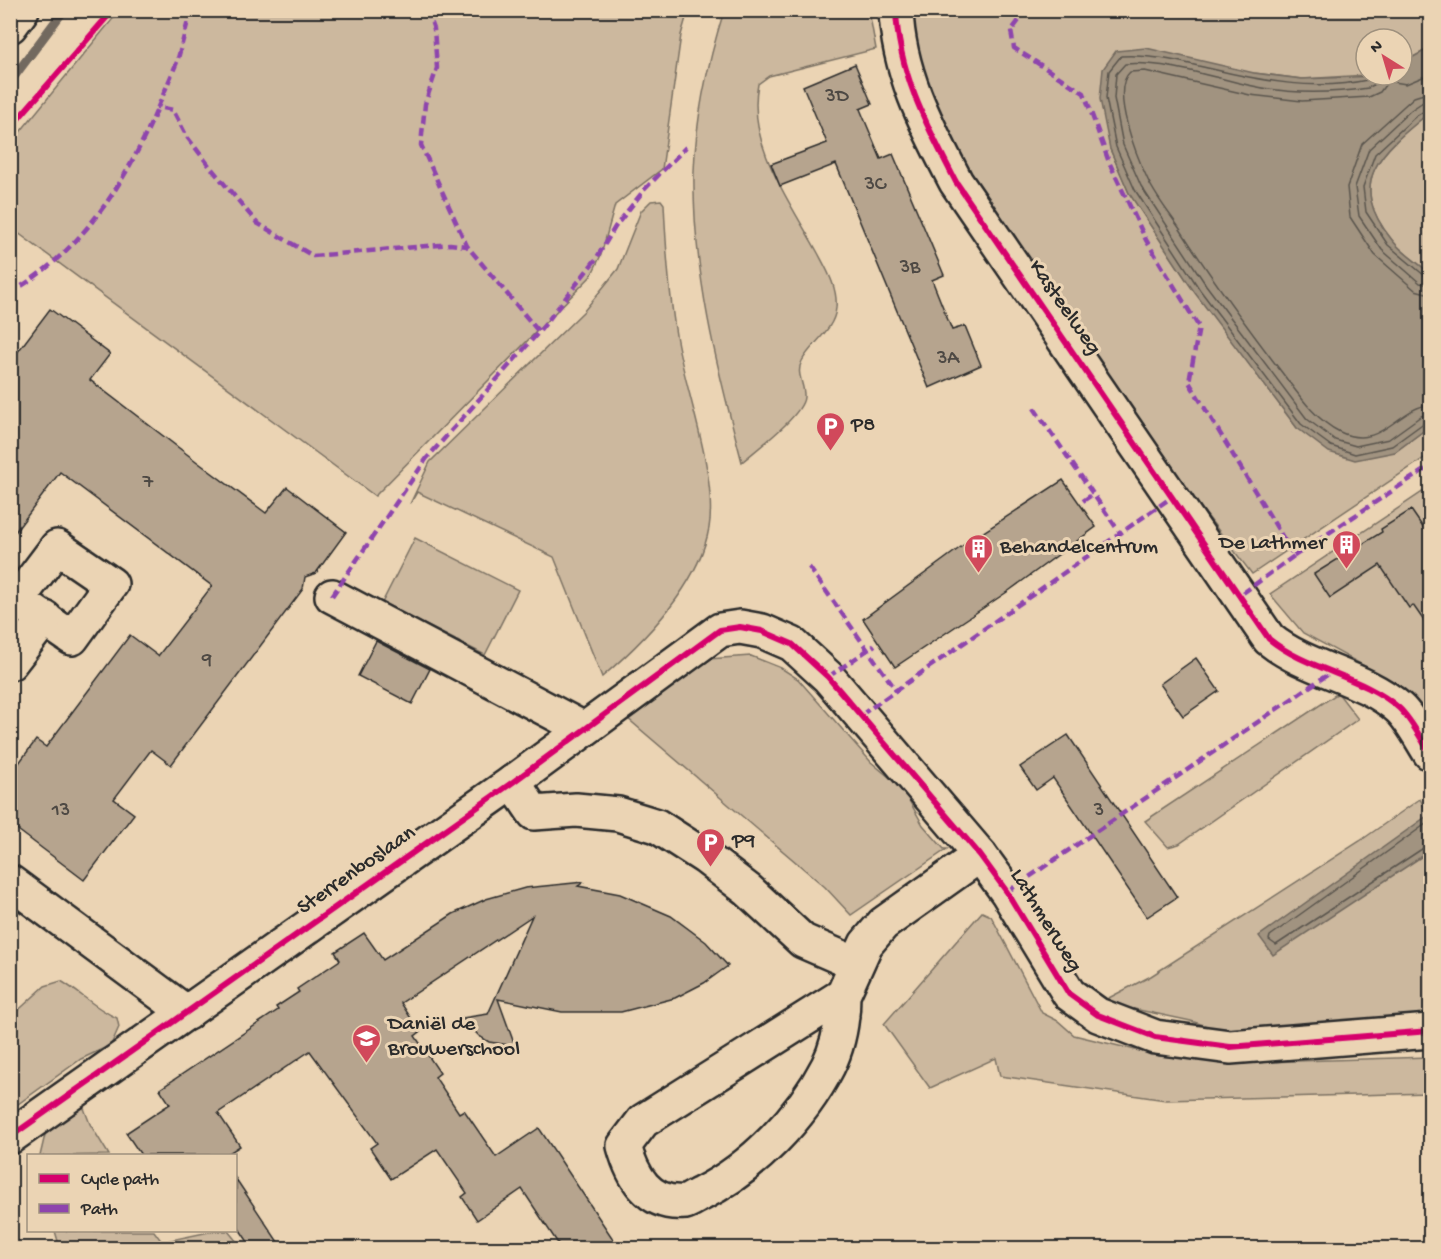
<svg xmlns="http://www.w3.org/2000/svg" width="1441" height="1259" viewBox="0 0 1441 1259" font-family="'Gochi Hand',sans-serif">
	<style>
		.green { fill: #ccb89e; stroke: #7c7264; stroke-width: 1.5 }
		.water { fill: #a19380; stroke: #72695e; stroke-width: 1.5 }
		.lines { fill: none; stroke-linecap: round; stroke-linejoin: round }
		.shore { stroke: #5a554d; stroke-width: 1.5 }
		.stream { stroke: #72695e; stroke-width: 9 }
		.building { fill: #b6a48e; stroke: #2b2b2b; stroke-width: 1.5 }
		.minor-casing { stroke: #2b2b2b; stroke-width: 38 }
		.secondary-casing { stroke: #2b2b2b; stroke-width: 38 }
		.minor { stroke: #ebd4b4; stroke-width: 33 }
		.secondary { stroke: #ebd4b4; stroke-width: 33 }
		.quiet { stroke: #8e44ad; stroke-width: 4.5; stroke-dasharray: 9 4.5; stroke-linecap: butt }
		.cycleway-casing { stroke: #ebd4b4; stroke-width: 10 }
		.cycleway { stroke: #d6006c; stroke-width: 6 }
		.labels { text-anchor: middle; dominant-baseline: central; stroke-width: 6; stroke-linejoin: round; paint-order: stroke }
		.number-label { font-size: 20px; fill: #4e4944 }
		.street-label { font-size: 22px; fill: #2b2b2b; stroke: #ebd4b4 }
		.poi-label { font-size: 22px; fill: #2b2b2b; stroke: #ebd4b4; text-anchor: start }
	</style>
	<rect width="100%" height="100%" fill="#ebd4b4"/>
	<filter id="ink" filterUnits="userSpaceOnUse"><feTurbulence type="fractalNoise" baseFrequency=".0167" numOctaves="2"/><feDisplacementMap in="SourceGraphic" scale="12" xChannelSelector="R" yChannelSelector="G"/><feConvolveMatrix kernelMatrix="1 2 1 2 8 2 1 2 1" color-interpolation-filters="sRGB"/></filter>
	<g filter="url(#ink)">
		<g class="green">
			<polygon points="120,10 688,10 688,11 681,35 662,169 615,205 601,255 591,276 375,496 14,230 11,234 11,143"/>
			<path d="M724 11H869L876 49 769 76 758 84C746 145 791 203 818 253 827 270 838 288 836 308 834 331 811 343 802 361 795 374 805 384 804 397 803 415 757 449 742 462 717 368 692 270 694 171 696 116 708 62 724 11Z"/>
			<polygon points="906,11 1430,11 1430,48 1402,63 1402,39 1366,39 1366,75 1302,79 1254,73 1110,149 1129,193 1189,284 1297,428 1395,452 1430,426 1430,454 1252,574 1185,487 965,173 912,51"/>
			<path d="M1430 112V274C1418 262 1402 253 1392 240 1344 181 1382 151 1430 112Z"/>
			<path d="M661 200 664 204C666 247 669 292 676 335 685 390 718 475 709 528 699 585 644 641 602 677L554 557 417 492 410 504 430 462 584 311 618 269 641 211 651 201Z"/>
			<polygon points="1430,487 1430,733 1398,684 1303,633 1270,594"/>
			<polygon points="415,538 518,590 485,655 382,603"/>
			<polygon points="751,656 781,668 798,679 871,762 902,788 923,825 944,849 947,849 851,915 825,887 626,717 695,665 708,659"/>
			<polygon points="1338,693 1358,719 1179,844 1168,847 1145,821"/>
			<polygon points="1420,799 1430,819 1430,1025 1226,1032 1191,1021 1101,1002 1151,976 1360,841"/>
			<polygon points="982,912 991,916 1042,1013 1058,1021 1074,1035 1160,1056 1230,1063 1430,1057 1430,1093 1166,1100 1000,1076 996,1058 930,1088 884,1024"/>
			<path d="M61 981C81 993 96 1009 117 1018L119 1027 111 1045 81 1059 11 1109V1017L45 986Z"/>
			<polygon points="82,1103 90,1124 109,1155 40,1156 48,1122"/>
			<polygon points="55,1231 154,1231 162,1242 214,1231 228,1231 242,1248 60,1248"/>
		</g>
		<g class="water">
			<path d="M1146 48 1254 73 1302 79 1402 75V63L1430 48V112C1382 151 1344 181 1392 240 1402 253 1418 262 1430 274V426L1395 452 1355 460 1329 452 1297 428 1195 293 1129 193 1110 149 1100 99 1103 69 1116 51Z"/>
			<polygon points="1430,814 1430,851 1273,955 1259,936"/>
		</g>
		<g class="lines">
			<g class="shore">
				<path d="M1430 74 1406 84 1388 81 1380 92 1369 97 1302 101 1250 95 1145 71 1130 72C1109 90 1138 159 1148 180 1156 197 1169 213 1180 229 1211 278 1245 324 1280 370 1297 392 1314 419 1340 432 1381 452 1399 406 1430 405"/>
				<path d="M1372 75 1367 80C1316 91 1262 81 1212 69 1181 62 1152 54 1121 56L1109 71 1106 98 1116 147 1135 190 1200 290 1301 424 1331 446 1355 454 1392 446 1425 422 1430 421"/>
				<path d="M1379 75 1375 84 1368 88C1329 94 1286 94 1248 85 1208 76 1165 61 1125 64L1116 74 1114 98 1123 145 1141 186 1206 285 1307 419 1335 440 1356 446 1389 439 1421 416 1430 414"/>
				<polyline points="1430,92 1414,97 1362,144 1347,187 1350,217 1375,255 1415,290 1430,294"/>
				<polyline points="1430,101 1423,102 1411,110 1369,149 1355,187 1359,216 1382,250 1420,283 1430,285"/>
				<polyline points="1430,108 1416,116 1375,154 1363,187 1366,212 1388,245 1425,276 1430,278"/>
				<polyline points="1430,821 1270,936 1269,940 1276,945 1425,847 1430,846"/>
			</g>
			<polyline class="stream" points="10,82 64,10"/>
		</g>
		<g class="building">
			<polygon points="855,64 872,104 860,109 881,159 893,154 944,275 932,280 952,330 965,326 981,365 929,388 836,164 780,186 771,164 827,143 803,86"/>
			<polygon points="50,309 110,354 90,380 196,461 266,513 287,487 346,532 316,573 305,577 303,589 171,765 151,750 114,799 134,814 84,880 10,824 10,775 36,740 46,747 130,635 158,656 212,586 60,472 10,539 10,362"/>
			<polygon points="1063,480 1096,527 1010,590 895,667 863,619 965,544"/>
			<polygon points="1411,510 1431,539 1431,631 1413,605 1409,608 1380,565 1330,598 1314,574 1382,532 1381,529"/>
			<polygon points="376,641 430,669 412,704 358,676"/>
			<polygon points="1196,658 1219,691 1183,716 1160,684"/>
			<polygon points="1068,735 1177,897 1147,917 1053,778 1036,790 1020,767"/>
			<polygon points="584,882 578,886 620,894 671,916 706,942 728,966 704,983 675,998 621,1012 562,1012 498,999 515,1046 489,1042 479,1036 462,1018 488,1014 532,916 401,1003 420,1032 415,1036 440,1073 435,1077 459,1113 464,1110 496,1157 539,1128 619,1248 561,1248 522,1189 477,1220 462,1197 467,1193 437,1149 391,1179 370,1148 377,1143 310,1051 218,1113 240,1146 226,1155 141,1155 126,1133 170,1104 160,1089 278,1010 276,1007 299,992 297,989 340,960 335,952 364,933 383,960 453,914 486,899 525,888"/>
			<polygon points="236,1179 282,1248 252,1248 236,1224"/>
		</g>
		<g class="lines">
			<defs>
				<g id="minor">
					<path d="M896 10C898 73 928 128 956 182L1269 639C1307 670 1363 676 1399 708 1411 719 1421 739 1430 753"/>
					<polygon points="57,547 111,584 72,638 17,600"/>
					<polyline points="332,596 584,729"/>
					<polyline points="10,663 45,618"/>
					<polyline points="513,782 534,813 576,810 618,814 657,826 705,857 748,890 803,941 856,964"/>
					<polyline points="10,882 187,1013"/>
					<path d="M843 995C843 1019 839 1044 828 1066 802 1117 753 1168 701 1194 696 1196 690 1201 685 1202 648 1206 632 1175 624 1146L643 1121 843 995 866 944 883 924 980 855"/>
					<polyline points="10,1137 513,782 720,630 740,627 762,631 792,644 828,677 980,855 1007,892 1069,994 1098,1015 1155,1037 1230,1047 1430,1031"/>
				</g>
				<polyline id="secondary" points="10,26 22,10"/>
			</defs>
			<use href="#minor" class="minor-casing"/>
			<use href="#secondary" class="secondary-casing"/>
			<use href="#minor" class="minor"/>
			<use href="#secondary" class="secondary"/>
			<g class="quiet">
				<polyline points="191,10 177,62 158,107 173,110 187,137 211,168 257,223 313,256 450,244 467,246"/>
				<polyline points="427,10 434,29 437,68 425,104 421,145 467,246 539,332"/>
				<polyline points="1027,10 1011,31 1014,48 1084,93 1109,162 1146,240 1199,327 1189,382 1294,556 1239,596"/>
				<path d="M10 293C82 252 127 181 158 107"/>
				<polyline points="1034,408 1120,533"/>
				<polyline points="1083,501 1093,494"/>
				<polyline points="1294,556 1430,466"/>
				<polyline points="809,567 896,690"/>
				<polyline points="332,596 427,458 539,332 596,259 615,227 644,190 686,147"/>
				<polyline points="828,677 875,645"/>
				<polyline points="861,715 1172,497"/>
				<polyline points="1007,892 1330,673"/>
			</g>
			<defs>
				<g id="cycleway">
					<path d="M896 10C898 73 928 128 956 182L1269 639C1307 670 1363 676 1399 708 1411 719 1421 739 1430 753"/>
					<polyline points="10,128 113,10"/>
					<polyline points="10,1137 513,782 720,630 740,627 762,631 792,644 828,677 980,855 1007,892 1069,994 1098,1015 1155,1037 1230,1047 1430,1031"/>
				</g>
			</defs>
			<use href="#cycleway" class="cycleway-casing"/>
			<use href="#cycleway" class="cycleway"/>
		</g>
	</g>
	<defs>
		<symbol id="parking-pin" viewBox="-11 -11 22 30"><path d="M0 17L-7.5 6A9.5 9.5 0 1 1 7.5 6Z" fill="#d1495b" stroke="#ebd4b4"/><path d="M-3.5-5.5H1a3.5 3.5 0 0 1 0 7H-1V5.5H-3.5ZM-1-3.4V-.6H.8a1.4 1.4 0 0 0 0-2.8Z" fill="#fff"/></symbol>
		<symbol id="building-pin" viewBox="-11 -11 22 30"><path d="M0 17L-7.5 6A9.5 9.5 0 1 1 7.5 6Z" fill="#d1495b" stroke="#ebd4b4"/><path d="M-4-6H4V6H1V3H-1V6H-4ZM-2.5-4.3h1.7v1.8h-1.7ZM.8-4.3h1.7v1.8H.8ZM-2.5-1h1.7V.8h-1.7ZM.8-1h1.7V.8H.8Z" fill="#fff"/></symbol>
		<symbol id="school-pin" viewBox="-11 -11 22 30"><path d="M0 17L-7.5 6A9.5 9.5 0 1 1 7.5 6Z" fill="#d1495b" stroke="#ebd4b4"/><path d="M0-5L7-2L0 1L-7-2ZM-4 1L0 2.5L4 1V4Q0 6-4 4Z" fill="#fff"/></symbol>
	</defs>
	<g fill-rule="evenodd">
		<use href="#parking-pin" x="814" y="410" width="33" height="45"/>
		<use href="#building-pin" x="1330" y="528" width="33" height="45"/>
		<use href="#building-pin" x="962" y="532" width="33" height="45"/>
		<use href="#parking-pin" x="694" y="826" width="33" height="45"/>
		<use href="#school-pin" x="350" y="1022" width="33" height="45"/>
	</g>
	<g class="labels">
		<g class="number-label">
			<text x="837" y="97">3D</text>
			<text x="875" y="185">3C</text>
			<text x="910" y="268">3B</text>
			<text x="948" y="359">3A</text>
			<text x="148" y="483">7</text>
			<text x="207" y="661">9</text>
			<text x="61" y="811">13</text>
			<text x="1099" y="811">3</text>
		</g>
		<g class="street-label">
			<text transform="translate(1064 308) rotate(55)">Kasteelweg</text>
			<text transform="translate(357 871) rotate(-35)">Sterrenboslaan</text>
			<text transform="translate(1045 921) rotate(58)">Lathmerweg</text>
		</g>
		<g class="poi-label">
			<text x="851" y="426">P8</text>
			<text x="1326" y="544" text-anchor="end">De Lathmer</text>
			<text x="1000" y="548">Behandelcentrum</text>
			<text x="732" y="842">P9</text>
			<text x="388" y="1025">Daniël de<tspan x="388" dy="25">Brouwerschool</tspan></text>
		</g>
	</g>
	<rect width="1441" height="1259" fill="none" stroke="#ebd4b4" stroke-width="36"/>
	<rect x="18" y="18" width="1405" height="1223" fill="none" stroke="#2b2b2b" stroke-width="2" filter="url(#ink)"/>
	<rect x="27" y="1154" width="210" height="78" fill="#ebd4b4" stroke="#9e907d" stroke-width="1.5"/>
	<rect x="39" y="1174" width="30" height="9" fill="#d6006c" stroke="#9e907d" stroke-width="1.5"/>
	<text x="81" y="1184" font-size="18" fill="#2b2b2b">Cycle path</text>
	<rect x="39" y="1204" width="30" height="9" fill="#8e44ad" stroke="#9e907d" stroke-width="1.5"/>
	<text x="81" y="1214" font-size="18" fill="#2b2b2b">Path</text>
	<g transform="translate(1384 57) rotate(323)"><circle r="28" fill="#ebd4b4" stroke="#9e907d" stroke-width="1.5"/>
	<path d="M0-4.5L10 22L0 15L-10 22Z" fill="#d1495b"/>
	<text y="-9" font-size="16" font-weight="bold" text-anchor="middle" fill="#2b2b2b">N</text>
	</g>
</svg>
